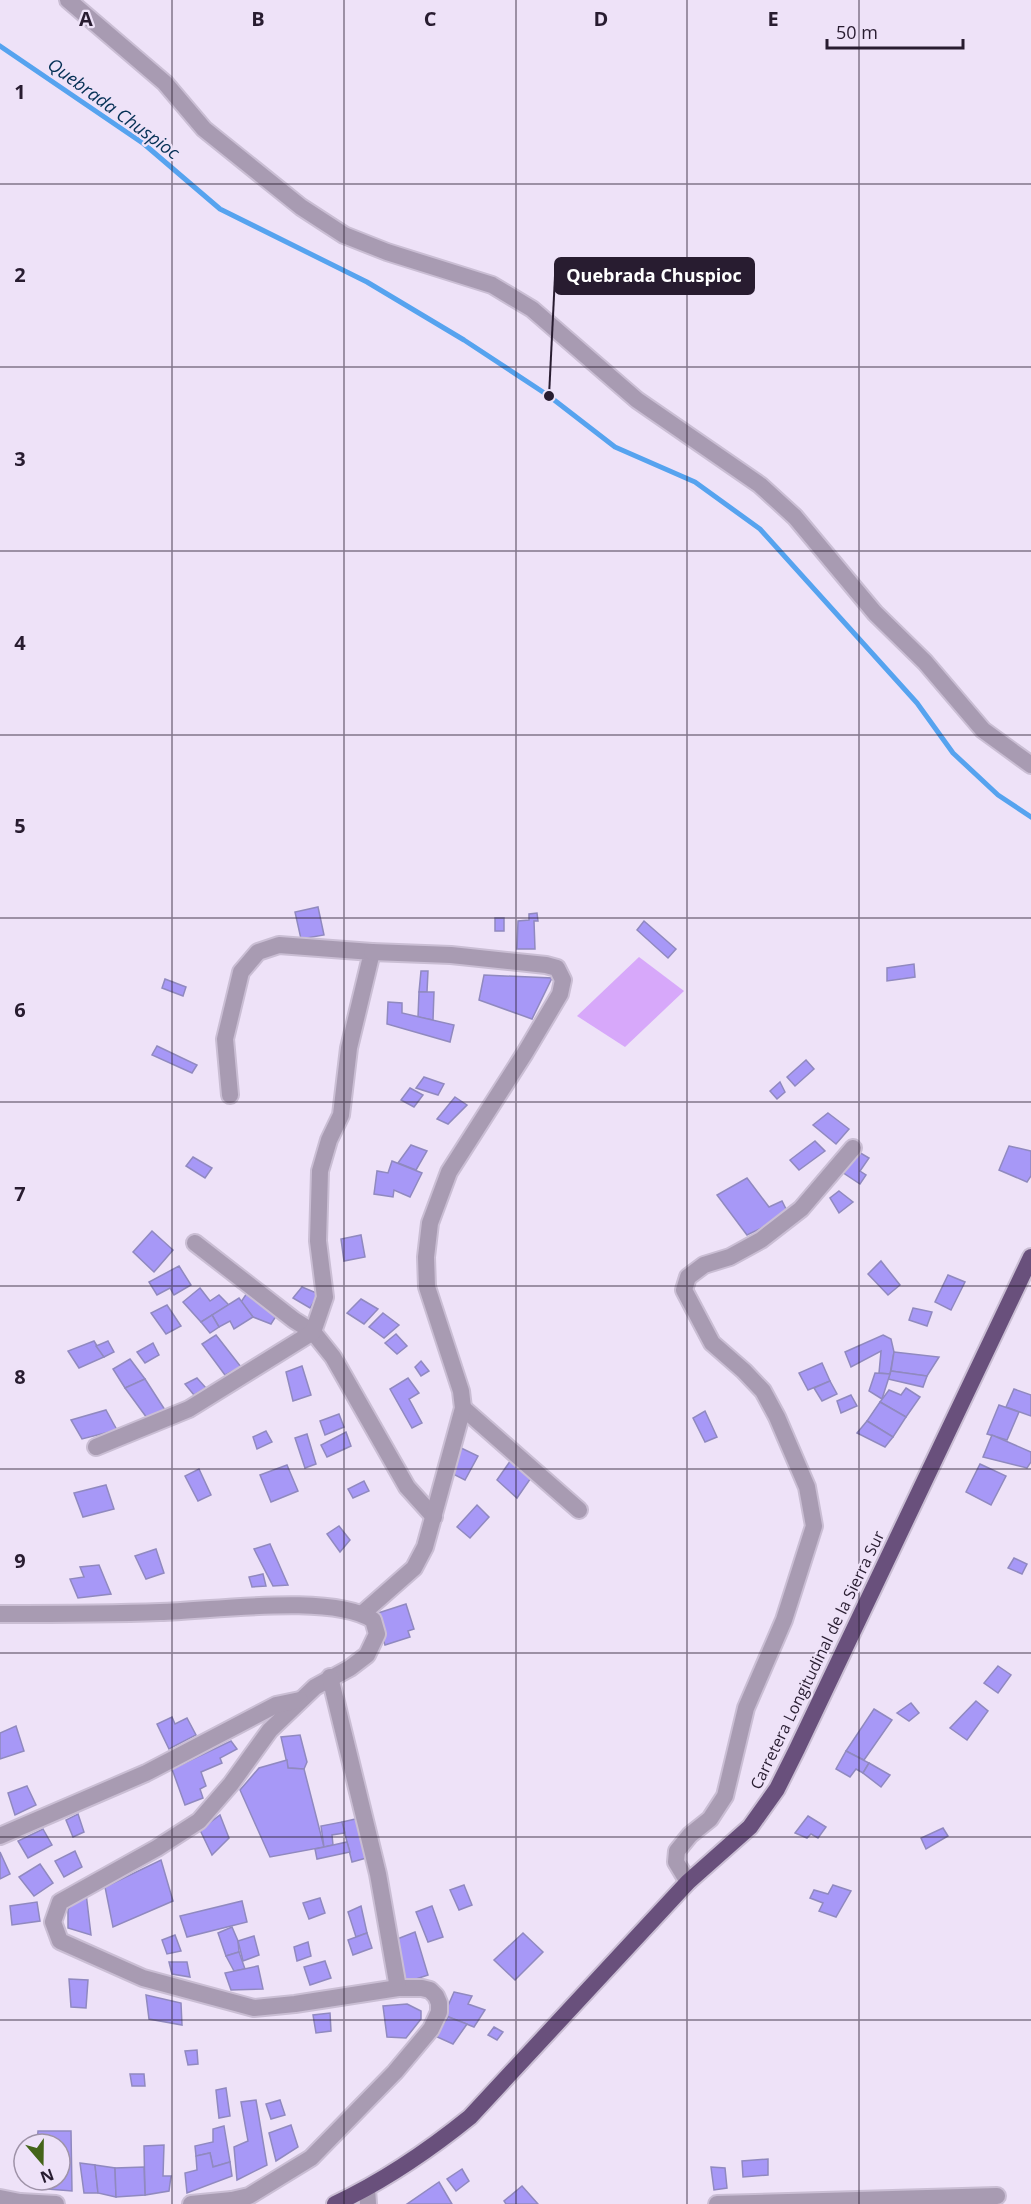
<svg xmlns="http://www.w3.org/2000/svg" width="1031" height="2204" viewBox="0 0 1031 2204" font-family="'Open Sans',sans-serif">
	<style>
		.green { fill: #d7a8fa }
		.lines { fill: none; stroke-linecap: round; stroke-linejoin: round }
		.stream { stroke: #56a3ef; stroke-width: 5 }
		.building { fill: #a798f7; stroke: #9089bf; stroke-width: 1.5 }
		.minor-casing { stroke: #cabed4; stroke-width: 20 }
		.trunk-casing { stroke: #cabed4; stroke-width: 20 }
		.minor { stroke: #a89bb2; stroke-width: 16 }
		.trunk { stroke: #69507c; stroke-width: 16 }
		.grid { fill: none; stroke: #281c30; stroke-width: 1.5; stroke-opacity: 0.55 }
		.labels { text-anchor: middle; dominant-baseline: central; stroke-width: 4.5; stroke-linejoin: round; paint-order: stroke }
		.street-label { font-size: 16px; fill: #281c30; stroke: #eee2f8 }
		.water-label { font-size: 18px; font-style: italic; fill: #053055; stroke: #eee2f8 }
		.grid-label { font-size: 20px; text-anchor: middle; font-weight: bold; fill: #281c30; stroke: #eee2f8; stroke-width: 4.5; stroke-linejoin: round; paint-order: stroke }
		.leader { fill: none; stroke: #281c30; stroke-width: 2 }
		.callout-dot { fill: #281c30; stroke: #eee2f8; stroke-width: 2 }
		.callout { fill: #281c30; stroke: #281c30; stroke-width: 2 }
		.callout-label { font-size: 18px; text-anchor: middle; font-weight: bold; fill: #fff }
	</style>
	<rect width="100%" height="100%" fill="#eee2f8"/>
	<polygon class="green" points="639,957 684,991 625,1047 577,1016"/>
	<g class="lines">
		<polyline class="stream" points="0,46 144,144 220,209 367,282 464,340 549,396 615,447 695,482 760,529 917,703 953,753 998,795 1031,817"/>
	</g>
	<g class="building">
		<polygon points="318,907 324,935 301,939 295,912"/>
		<polygon points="537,913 538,921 534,921 535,949 517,949 518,921 529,920 529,914"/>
		<rect x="495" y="918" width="9" height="13"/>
		<polygon points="644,921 676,949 668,958 637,930"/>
		<polygon points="914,964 915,977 887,981 887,968"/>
		<polygon points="421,971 428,971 427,992 419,992"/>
		<polygon points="484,975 552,978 532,1019 479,1000"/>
		<polygon points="165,979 186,987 183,996 162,988"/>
		<polygon points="419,992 434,992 433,1020 418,1017"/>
		<polygon points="388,1002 402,1003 402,1013 454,1025 450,1042 387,1024"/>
		<polygon points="157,1046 197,1065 192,1073 152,1055"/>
		<polygon points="806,1060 814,1069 795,1086 787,1077"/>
		<polygon points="424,1077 444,1084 438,1095 416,1088"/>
		<polygon points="780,1082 785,1092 777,1099 770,1091"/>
		<polygon points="410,1088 423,1095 414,1107 401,1100"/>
		<polygon points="455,1097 467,1105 448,1124 437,1119"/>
		<polygon points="828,1113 849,1129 836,1144 813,1125"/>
		<polygon points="815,1141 825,1151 799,1170 790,1160"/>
		<polygon points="411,1145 427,1151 416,1170 398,1163"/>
		<polygon points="1009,1146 1031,1151 1031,1176 1027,1182 999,1170"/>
		<polygon points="857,1151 869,1158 860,1171 866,1175 860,1184 842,1172"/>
		<polygon points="193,1157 212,1168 205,1178 186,1166"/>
		<polygon points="392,1161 422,1173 410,1197 394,1190 393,1197 374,1194 377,1171 388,1173"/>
		<polygon points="747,1178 769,1207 782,1201 789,1215 747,1235 717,1195"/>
		<polygon points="839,1191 853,1202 839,1213 830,1198"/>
		<polygon points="152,1231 173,1250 154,1272 133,1252"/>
		<polygon points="361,1235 365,1257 344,1261 341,1239"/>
		<polygon points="881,1261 900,1285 888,1295 868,1274"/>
		<polygon points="179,1266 191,1285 174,1295 170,1288 157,1295 149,1282"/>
		<polygon points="948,1275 965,1282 951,1310 935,1302"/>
		<polygon points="302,1287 319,1294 310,1308 293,1298"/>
		<polygon points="200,1288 210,1301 219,1295 229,1305 201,1322 183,1302"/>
		<polygon points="249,1290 278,1313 271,1324 253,1317 241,1302"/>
		<polygon points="239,1298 253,1317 234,1329 230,1321 219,1327 212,1315"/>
		<polygon points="361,1299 378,1309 364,1324 347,1313"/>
		<polygon points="167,1305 181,1326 166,1334 151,1313"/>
		<polygon points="913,1308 932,1312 927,1326 909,1320"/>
		<polygon points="383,1313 399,1325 384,1338 369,1327"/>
		<polygon points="212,1315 219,1327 210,1333 201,1322"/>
		<polygon points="396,1334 407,1346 397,1354 385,1343"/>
		<polygon points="216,1335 241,1367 225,1375 202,1344"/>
		<polygon points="883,1335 891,1339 894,1352 890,1374 879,1373 881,1351 851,1367 845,1352"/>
		<polygon points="94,1341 104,1357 79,1368 68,1351"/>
		<polygon points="108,1341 114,1352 104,1357 96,1346"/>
		<polygon points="153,1343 159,1355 145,1363 137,1352"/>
		<polygon points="894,1352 939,1357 927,1376 891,1371"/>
		<polygon points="130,1359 145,1379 125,1388 113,1369"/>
		<polygon points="421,1361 429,1371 421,1376 415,1367"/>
		<polygon points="822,1363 830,1381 808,1390 799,1373"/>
		<polygon points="302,1366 311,1395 293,1401 286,1372"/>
		<polygon points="891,1371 927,1376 923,1387 888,1379"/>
		<polygon points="875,1373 890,1374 882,1399 869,1391"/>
		<polygon points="197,1378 206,1388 194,1395 185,1384"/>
		<polygon points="408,1378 419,1393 409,1399 422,1423 412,1428 390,1389"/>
		<polygon points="145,1379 165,1410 147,1418 125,1388"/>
		<polygon points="830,1381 837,1394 822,1401 814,1388"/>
		<polygon points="906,1388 920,1397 906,1417 880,1402 889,1390 901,1395"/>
		<polygon points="1014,1389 1031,1395 1031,1416 1006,1407"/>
		<polygon points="851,1395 857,1406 841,1413 837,1401"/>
		<polygon points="880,1402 906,1417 893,1437 867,1421"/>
		<polygon points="999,1405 1019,1412 1007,1440 987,1434"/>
		<polygon points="106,1410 117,1430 82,1439 71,1420"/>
		<polygon points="705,1411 717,1437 705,1442 693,1418"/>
		<polygon points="339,1414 344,1427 325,1435 320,1421"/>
		<polygon points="867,1421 893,1437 885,1447 857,1433"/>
		<polygon points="266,1431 272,1442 257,1449 253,1437"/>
		<polygon points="346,1432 351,1446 327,1457 321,1445"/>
		<polygon points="307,1434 316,1464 305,1468 295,1438"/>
		<polygon points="992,1435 1031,1452 1031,1462 1027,1468 983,1457"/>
		<polygon points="459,1447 478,1456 465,1480 447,1471"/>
		<polygon points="511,1460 533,1475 517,1498 497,1480"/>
		<polygon points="980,1464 1006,1476 991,1505 966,1492"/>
		<polygon points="287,1465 298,1491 271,1502 260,1475"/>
		<polygon points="199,1469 211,1495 198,1501 185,1476"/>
		<polygon points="364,1481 369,1491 353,1498 348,1489"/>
		<polygon points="106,1485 114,1509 83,1517 74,1493"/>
		<polygon points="477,1505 489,1517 470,1538 457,1527"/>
		<polygon points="339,1526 350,1540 340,1552 327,1534"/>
		<polygon points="270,1544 288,1585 273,1586 254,1549"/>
		<polygon points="156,1549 164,1573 146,1579 135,1556"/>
		<polygon points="1014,1558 1027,1564 1022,1574 1008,1568"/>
		<polygon points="99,1565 111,1594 78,1598 70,1579 84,1577 80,1567"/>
		<polygon points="263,1574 266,1586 252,1587 249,1577"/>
		<polygon points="406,1604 414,1629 408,1631 410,1637 385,1645 375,1614"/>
		<polygon points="998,1666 1011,1675 998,1693 984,1683"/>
		<polygon points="976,1701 988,1711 967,1740 950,1728"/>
		<polygon points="911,1703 919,1713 909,1721 897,1713"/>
		<polygon points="874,1709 892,1720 864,1760 846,1751"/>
		<polygon points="172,1717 175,1724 187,1718 196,1735 169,1749 157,1724"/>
		<polygon points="16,1726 24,1751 0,1759 0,1733"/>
		<polygon points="300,1735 307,1762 304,1769 288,1768 281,1737"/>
		<polygon points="231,1741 237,1749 220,1758 222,1763 201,1772 206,1786 200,1789 203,1798 185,1805 172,1769"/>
		<polygon points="846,1751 869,1763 863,1773 856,1769 850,1777 836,1769"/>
		<polygon points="287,1760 288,1768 304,1769 324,1847 270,1857 240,1790 259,1768"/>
		<polygon points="869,1763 890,1775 881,1787 863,1773"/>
		<polygon points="27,1786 36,1805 15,1815 8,1793"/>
		<polygon points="78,1814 84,1832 73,1837 66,1820"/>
		<polygon points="220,1815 229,1838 212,1855 200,1830"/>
		<polygon points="808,1816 826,1827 818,1838 811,1834 807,1838 795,1833"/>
		<polygon points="360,1818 370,1857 352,1862 342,1822"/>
		<polygon points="342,1822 345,1833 332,1835 333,1845 324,1847 321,1826"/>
		<polygon points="943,1828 948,1836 926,1849 921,1838"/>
		<polygon points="43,1829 52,1845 28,1858 18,1841"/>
		<polygon points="347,1842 350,1852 317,1859 315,1849"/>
		<polygon points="75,1851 82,1867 64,1877 55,1861"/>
		<polygon points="0,1852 10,1874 0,1879"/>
		<polygon points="161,1860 173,1901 113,1927 105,1887"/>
		<polygon points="40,1864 53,1883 34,1896 19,1877"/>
		<polygon points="464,1885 472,1905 459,1910 450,1890"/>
		<polygon points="833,1885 851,1891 836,1917 819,1911 823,1903 810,1898 814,1890 828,1894"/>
		<polygon points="86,1893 91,1935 68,1928 68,1909"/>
		<polygon points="320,1898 325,1913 309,1919 303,1903"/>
		<polygon points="242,1901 247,1922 187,1937 180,1916"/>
		<polygon points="37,1902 40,1921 12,1925 10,1906"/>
		<polygon points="361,1906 367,1933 356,1937 348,1912"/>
		<polygon points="432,1906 443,1937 428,1942 416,1912"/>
		<polygon points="232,1927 238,1941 239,1952 226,1956 218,1933"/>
		<polygon points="415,1932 428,1975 407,1982 392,1941"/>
		<polygon points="367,1933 372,1948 353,1955 348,1940"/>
		<polygon points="523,1933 543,1952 515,1980 494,1960"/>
		<polygon points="175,1935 181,1951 167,1954 162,1940"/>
		<polygon points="254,1936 259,1955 243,1961 238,1941"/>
		<polygon points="308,1942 311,1956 297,1961 294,1947"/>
		<polygon points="239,1952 245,1969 234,1971 226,1956"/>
		<polygon points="325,1961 331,1978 310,1985 304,1967"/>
		<polygon points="169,1962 187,1962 190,1977 172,1974"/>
		<polygon points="258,1966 263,1989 231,1990 225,1973"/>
		<polygon points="69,1979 88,1980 86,2008 71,2007"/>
		<polygon points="454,1992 472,1996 468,2004 485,2010 474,2027 444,2015"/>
		<polygon points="146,1995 181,2003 182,2025 149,2019"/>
		<polygon points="407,2004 421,2011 421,2019 406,2038 387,2037 383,2006"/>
		<polygon points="330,2013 331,2031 316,2033 313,2015"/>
		<polygon points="448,2017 467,2024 453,2044 435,2036"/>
		<polygon points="494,2027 503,2032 497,2040 488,2035"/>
		<polygon points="197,2050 198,2064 188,2065 185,2051"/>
		<polygon points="130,2074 144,2074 145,2086 132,2086"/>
		<polygon points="226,2088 230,2116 219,2118 216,2090"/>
		<polygon points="256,2100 267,2165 237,2180 234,2147 248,2141 241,2102"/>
		<polygon points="280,2100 285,2115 271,2119 266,2104"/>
		<polygon points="291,2125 298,2147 276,2161 269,2133"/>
		<polygon points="224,2126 230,2162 213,2167 210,2153 196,2156 195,2146 213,2142 213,2129"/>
		<polygon points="38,2131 71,2131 72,2191 48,2189 48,2180 60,2180 60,2144 37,2144"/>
		<polygon points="164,2145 163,2176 171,2176 169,2191 145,2195 144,2146"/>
		<polygon points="210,2153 213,2167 230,2162 232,2176 187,2193 185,2173 197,2170 196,2156"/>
		<polygon points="768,2159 768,2175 743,2177 742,2161"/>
		<polygon points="80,2163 95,2165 98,2193 84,2193"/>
		<polygon points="95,2165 115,2168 116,2197 98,2193"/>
		<polygon points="144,2167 145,2195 116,2197 115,2168"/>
		<polygon points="711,2167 725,2168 727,2188 714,2190"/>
		<polygon points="462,2169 469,2181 456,2191 447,2179"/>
		<polygon points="439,2182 452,2204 407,2204"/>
		<polygon points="522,2186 538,2204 506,2204 504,2201"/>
	</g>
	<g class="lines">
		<defs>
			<g id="minor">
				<polyline points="68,0 165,83 204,129 301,207 344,235 387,252 492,285 532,309 637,400 760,485 795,517 875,613 925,662 983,730 1031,765"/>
				<polyline points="195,1243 294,1320 313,1332 333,1357 407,1487 434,1517"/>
				<polyline points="463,1408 579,1510"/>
				<polyline points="96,1447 189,1409 313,1332 325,1297 318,1241 320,1171 329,1140 341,1115 349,1048 372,952 279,945 258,952 241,972 225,1039 230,1095"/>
				<polyline points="363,1613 414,1568 425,1547 463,1408 461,1391 427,1287 426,1257 430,1223 449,1172 525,1053 560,994 563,980 557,968 546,965 451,955 372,952"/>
				<path d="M0 1614C53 1614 107 1614 160 1612 212 1611 331 1593 373 1620L377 1634 367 1655 350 1668 315 1687 270 1730 231 1784 199 1821 157 1848 60 1902 53 1922 60 1941 143 1978 254 2008 295 2004 398 1988H422L430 1990 436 1996 439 2003V2012L431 2029 395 2072 311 2158 249 2196 232 2200 233 2204"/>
				<polyline points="330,1677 378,1874 398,1988"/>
				<polyline points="0,1836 146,1773 276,1705 300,1700"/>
				<polyline points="688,1882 676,1862 677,1851 690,1835 710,1819 725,1796 746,1708 784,1620 814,1526 807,1487 777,1417 763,1391 744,1371 712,1343 684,1290 688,1277 704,1265 730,1257 761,1240 801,1209 853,1148"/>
				<polyline points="367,2188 368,2204"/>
				<polyline points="0,2198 20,2202 19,2204"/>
				<polyline points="20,2202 56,2204"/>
				<polyline points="191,2204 232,2200"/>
				<polyline points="717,2204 997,2196"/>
			</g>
			<path id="trunk" d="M335 2204C384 2181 428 2151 470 2117L688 1882 750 1827 777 1789 797 1749 1031 1257"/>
		</defs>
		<use href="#minor" class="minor-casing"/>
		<use href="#trunk" class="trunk-casing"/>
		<use href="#minor" class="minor"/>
		<use href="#trunk" class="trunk"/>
	</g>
	<path class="grid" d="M172 0V2204M344 0V2204M516 0V2204M687 0V2204M859 0V2204M0 184H1031M0 367H1031M0 551H1031M0 735H1031M0 918H1031M0 1102H1031M0 1286H1031M0 1469H1031M0 1653H1031M0 1837H1031M0 2020H1031"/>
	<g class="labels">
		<g class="street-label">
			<text transform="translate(817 1660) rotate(-64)">Carretera Longitudinal de la Sierra Sur</text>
		</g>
		<g class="water-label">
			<text transform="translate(114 108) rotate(36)">Quebrada Chuspioc</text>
		</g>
	</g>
	<g class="grid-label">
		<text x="86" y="26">A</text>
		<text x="258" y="26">B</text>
		<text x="430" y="26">C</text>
		<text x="601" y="26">D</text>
		<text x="773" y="26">E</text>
		<text x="20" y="99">1</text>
		<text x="20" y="282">2</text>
		<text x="20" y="466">3</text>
		<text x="20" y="650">4</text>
		<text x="20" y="833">5</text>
		<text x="20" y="1017">6</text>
		<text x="20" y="1201">7</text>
		<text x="20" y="1384">8</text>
		<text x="20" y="1568">9</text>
	</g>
	<path class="leader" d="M549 396L555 276"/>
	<circle class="callout-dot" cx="549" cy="396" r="6"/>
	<rect class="callout" x="555" y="258" width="199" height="36" rx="6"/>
	<g class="callout-label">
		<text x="654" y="282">Quebrada Chuspioc</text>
	</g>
	<g transform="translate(42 2162) rotate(160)"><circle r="28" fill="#eee2f8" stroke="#9f93a8" stroke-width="1.5"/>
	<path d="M0-4.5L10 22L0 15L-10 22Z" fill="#446419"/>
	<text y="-9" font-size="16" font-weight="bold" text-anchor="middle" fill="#281c30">N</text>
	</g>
	<path d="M827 39v9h136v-9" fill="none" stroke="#281c30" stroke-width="3"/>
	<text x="836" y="39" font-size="18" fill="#281c30" stroke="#eee2f8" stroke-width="4.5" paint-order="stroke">50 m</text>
</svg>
